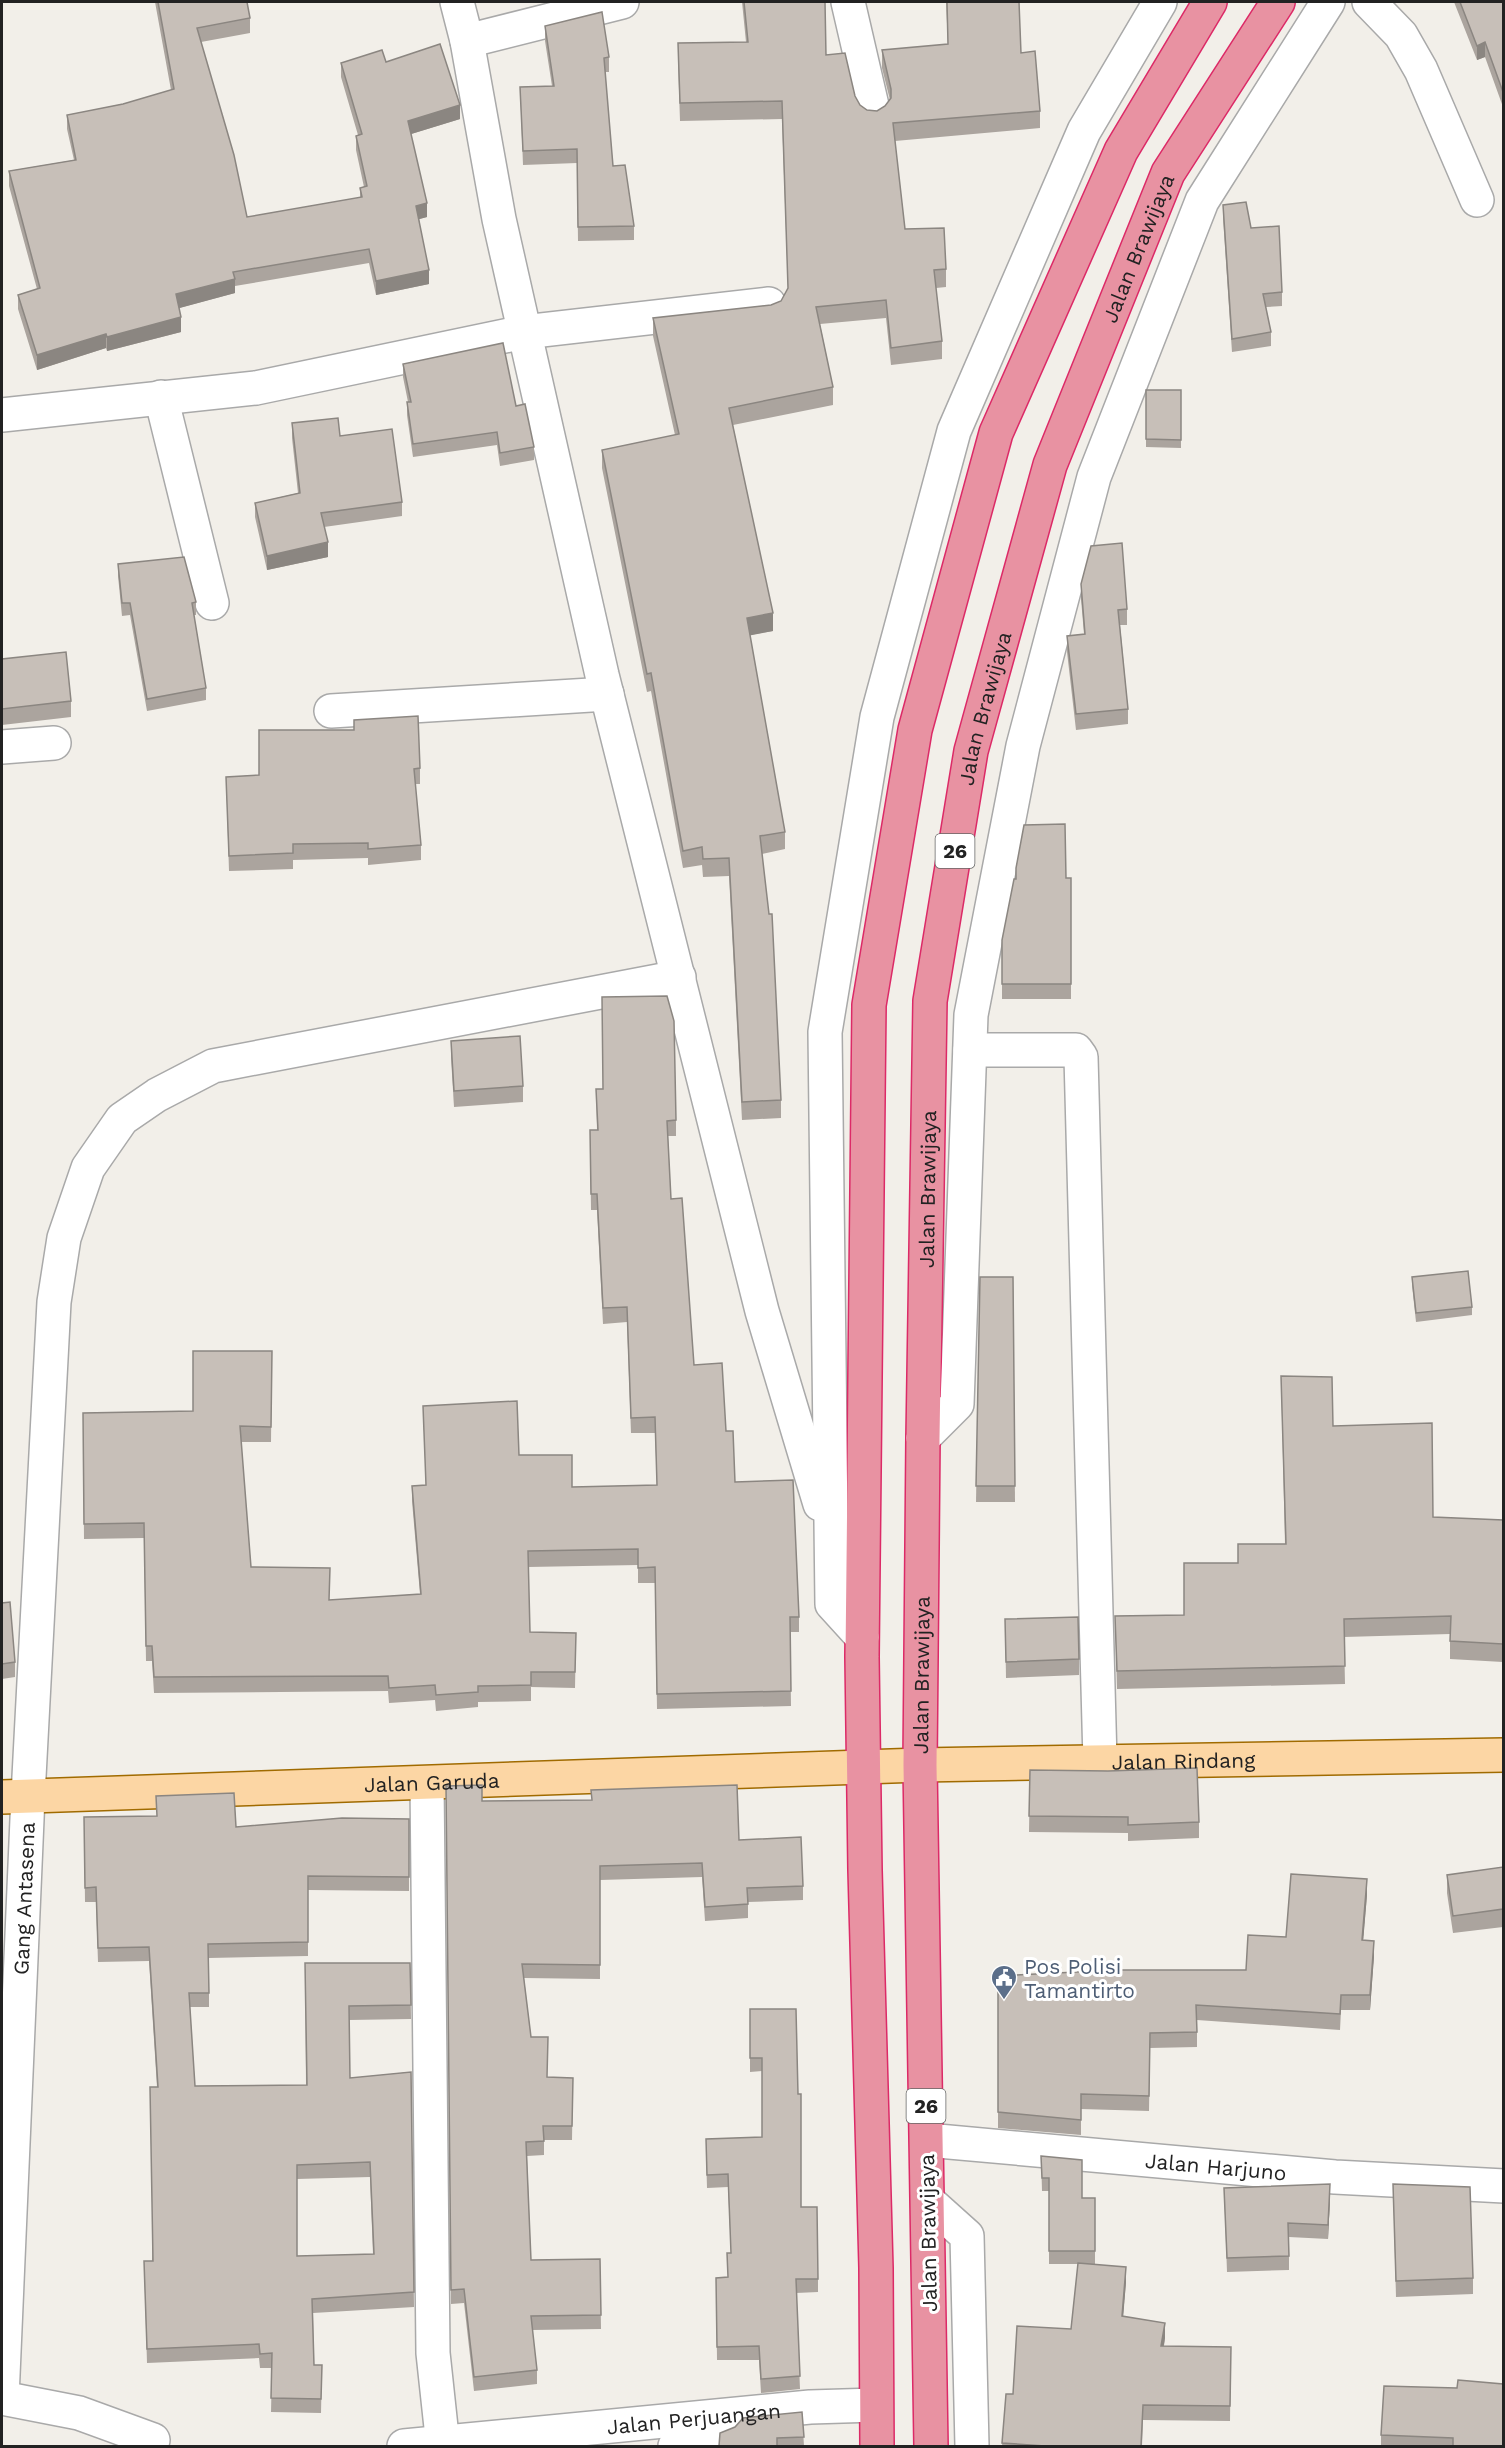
<svg xmlns="http://www.w3.org/2000/svg" width="1505" height="2448" viewBox="0 0 1505 2448" font-family="'Work Sans',sans-serif">
	<style>
		.lines { fill: none; stroke-linecap: round; stroke-linejoin: round }
		.minor-casing { stroke: #a9a9a9; stroke-width: 36 }
		.major-casing { stroke: #a06b00; stroke-width: 36 }
		.highway-casing { stroke: #dc2a67; stroke-width: 36 }
		.minor { stroke: #fff; stroke-width: 33 }
		.major { stroke: #fcd6a4; stroke-width: 33 }
		.highway { stroke: #e892a2; stroke-width: 33 }
		.wall { fill: #aba49e; fill-rule: evenodd }
		.shaded-wall { fill: #8b8681 }
		.building { fill: #c7bfb8; stroke: #8b8681; stroke-width: 1.5; fill-rule: evenodd }
		.labels { text-anchor: middle; dominant-baseline: central; stroke-width: 6; stroke-linejoin: round; paint-order: stroke }
		.shield { fill: #fff; stroke: #646464; stroke-width: 1.5 }
		.shield-label { font-size: 20px; font-weight: bold; fill: #222 }
		.street-label { font-size: 21px; fill: #222; stroke: #fff }
		.service-label { font-size: 21px; fill: #4e5e75; stroke: #fff; text-anchor: start }
	</style>
	<rect width="100%" height="100%" fill="#f2efe9"/>
	<g class="lines">
		<defs>
			<g id="minor">
				<polyline points="457,2 467,41 499,219 602,675 762,1311 820,1504"/>
				<polyline points="848,2 873,110"/>
				<polyline points="1369,2 1401,35 1421,70 1477,200"/>
				<polyline points="467,41 622,2"/>
				<polyline points="161,397 212,603"/>
				<polyline points="2,415 256,388 524,332 769,304"/>
				<polyline points="331,711 607,694"/>
				<polyline points="2,747 54,743"/>
				<polyline points="970,1050 1076,1050 1081,1057 1100,1761"/>
				<polyline points="923,1438 957,1404 971,1015 1023,746 1094,477 1202,201 1328,2"/>
				<polyline points="862,1637 832,1604 825,1032 877,717 954,431 1084,131 1160,2"/>
				<polyline points="427,1783 433,2353 443,2446"/>
				<path id="s1" d="M927 2140 1335 2177 1504 2186"/>
				<polyline points="928,2201 967,2236 972,2446"/>
				<path id="s2" d="M2 2398 28 1796 54 1302 64 1238 88 1168 122 1119 157 1095 213 1066 679 977"/>
				<polyline points="2,2398 79,2413 153,2440"/>
				<path id="s3" d="M404 2446 810 2407 876 2405"/>
				<polyline points="675,2446 727,2424"/>
			</g>
			<g id="major">
				<path id="s4" d="M2 1797 920 1765 1504 1755"/>
			</g>
			<g id="highway">
				<polyline points="877,2446 876,2268 865,1870 862,1657 869,1005 915,730 996,433 1121,151 1210,2"/>
				<path id="s5" d="M931 2446 920 1765 923 1438 930 1001 971 751 1050 465 1168 173 1278 2"/>
			</g>
		</defs>
		<use href="#minor" class="minor-casing"/>
		<use href="#major" class="major-casing"/>
		<use href="#highway" class="highway-casing"/>
		<use href="#minor" class="minor"/>
		<use href="#major" class="major"/>
		<use href="#highway" class="highway"/>
	</g>
	<g class="wall">
		<polygon points="155,2 247,2 250,18 250,33 201,42 247,217 360,198 360,188 364,187 356,150 356,136 358,135 341,77 341,63 386,62 460,119 411,134 427,217 419,219 429,284 376,295 369,263 235,286 235,293 179,308 181,332 107,351 106,348 37,370 18,309 18,295 37,289 9,186 9,171 74,160 67,129 67,115 123,104 171,90"/>
		<polygon points="742,2 825,2 826,55 860,105 867,110 877,111 885,106 890,100 882,68 882,50 948,45 946,2 1019,2 1021,53 1040,111 1040,128 895,141 905,229 946,269 946,287 936,288 942,341 942,359 891,365 886,318 820,324 833,387 833,405 733,425 773,631 750,635 785,832 785,849 762,854 781,1100 781,1118 742,1120 729,876 703,877 702,865 683,868 651,691 647,692 602,468 602,450 675,435 653,336 653,318 771,305 781,301 788,289 782,119 680,121 678,61 746,42"/>
		<polygon points="1454,2 1503,2 1503,107 1485,57 1477,60"/>
		<polygon points="545,26 609,57 609,72 605,72 613,166 634,226 634,240 578,241 577,163 523,165 520,87 552,86 545,41"/>
		<polygon points="1223,205 1251,228 1282,292 1282,306 1266,307 1271,332 1271,346 1232,352 1223,218"/>
		<polygon points="403,364 516,406 534,447 534,460 500,466 497,445 413,457 407,415 407,402 408,402 403,377"/>
		<polygon points="1146,390 1181,390 1181,448 1146,447"/>
		<polygon points="292,423 340,436 402,502 402,516 324,527 328,557 267,570 255,517 255,503 298,493 292,438"/>
		<polygon points="118,564 196,602 196,615 194,615 206,688 206,700 147,711 130,615 122,616 118,576"/>
		<polygon points="1081,584 1127,609 1127,625 1120,625 1128,709 1128,724 1076,730 1067,652 1067,636 1084,634 1081,599"/>
		<polygon points="2,659 71,701 71,717 2,725"/>
		<polygon points="354,720 420,768 420,784 415,784 421,845 421,860 368,865 368,858 293,860 293,869 229,871 226,777 259,775 354,730"/>
		<polygon points="1066,878 1071,878 1071,999 1002,999 1002,940"/>
		<polygon points="451,1041 523,1086 523,1102 454,1107 451,1057"/>
		<polygon points="596,1089 676,1120 676,1136 668,1136 671,1199 694,1365 726,1431 735,1482 799,1617 799,1632 790,1632 791,1706 657,1709 655,1583 638,1583 638,1565 528,1567 530,1632 576,1633 575,1688 531,1687 531,1701 478,1702 478,1707 436,1711 435,1700 389,1703 388,1691 154,1693 152,1661 146,1661 144,1538 84,1539 83,1413 193,1411 272,1351 271,1442 241,1442 251,1567 330,1600 420,1594 412,1501 412,1486 426,1485 423,1406 519,1455 572,1487 657,1485 655,1433 631,1433 627,1322 603,1324 597,1210 591,1210 590,1130 597,1130"/>
		<polygon points="980,1277 1013,1277 1015,1502 976,1502"/>
		<polygon points="1412,1277 1472,1307 1472,1315 1416,1322 1412,1285"/>
		<polygon points="1281,1376 1333,1426 1433,1517 1503,1520 1503,1662 1450,1659 1450,1634 1344,1637 1345,1684 1117,1689 1115,1616 1184,1615 1238,1563 1285,1544"/>
		<polygon points="2,1603 15,1662 15,1677 2,1679"/>
		<polygon points="1005,1619 1079,1659 1079,1675 1006,1678"/>
		<polygon points="1030,1770 1108,1771 1199,1822 1199,1838 1128,1841 1128,1833 1029,1832"/>
		<polygon points="446,1786 482,1801 739,1840 803,1886 803,1900 748,1902 748,1918 705,1921 702,1877 600,1880 600,1979 524,1978 531,2037 547,2077 573,2078 572,2140 544,2140 544,2155 527,2156 531,2260 600,2259 601,2329 532,2330 537,2370 537,2384 474,2391 464,2303 451,2304"/>
		<path d="M84 1817 236 1827 409 1819V1891L308 1890V1956L209 1958V2007H190L195 2086 306 2085 305 1963H410L411 2019 349 2020 350 2078 411 2072 414 2307 313 2313 314 2365H322L321 2413 271 2412 272 2368H260L259 2358 147 2363 144 2261H152L157 2087 149 1961 98 1962 96 1902H85ZM370 2177 373 2254 297 2256V2179Z"/>
		<polygon points="1503,1867 1503,1927 1453,1933 1447,1893 1447,1875"/>
		<polygon points="1367,1895 1363,1940 1374,1956 1370,2010 1341,2010 1340,2030 1197,2020 1197,2047 1150,2048 1149,2111 1081,2109 1081,2135 998,2128 998,1976 1246,1970 1286,1937"/>
		<polygon points="750,2009 798,2094 801,2207 818,2279 818,2292 796,2293 800,2389 761,2393 759,2360 717,2360 716,2278 728,2277 727,2253 731,2253 728,2187 707,2188 706,2153 706,2139 762,2137 762,2071 750,2072"/>
		<polygon points="1041,2156 1082,2198 1095,2198 1095,2264 1126,2282 1123,2316 1165,2338 1164,2346 1231,2347 1230,2421 1143,2420 1142,2446 1002,2446 1006,2394 1013,2394 1071,2329 1078,2264 1049,2264 1049,2191 1042,2191"/>
		<polygon points="1393,2184 1473,2278 1473,2294 1396,2297"/>
		<polygon points="1224,2188 1330,2198 1328,2239 1289,2237 1289,2270 1227,2272"/>
		<polygon points="1457,2388 1503,2446 1381,2446 1381,2435"/>
		<polygon points="802,2412 804,2446 719,2446"/>
	</g>
	<g class="shaded-wall">
		<polygon points="1485,42 1485,57 1477,60 1477,46"/>
		<polygon points="460,105 460,119 408,135 408,121"/>
		<polygon points="427,203 427,217 416,220 416,206"/>
		<polygon points="429,270 429,284 376,295 376,281"/>
		<polygon points="235,279 235,293 176,309 176,294"/>
		<polygon points="181,317 181,332 107,351 107,337"/>
		<polygon points="106,334 106,348 37,370 37,355"/>
		<polygon points="328,542 328,557 267,570 267,556"/>
		<polygon points="773,613 773,631 747,636 747,618"/>
		<polygon points="1367,1879 1367,1895 1362,1955 1362,1940"/>
		<polygon points="1374,1941 1374,1956 1370,2010 1370,1995"/>
		<polygon points="1330,2184 1330,2198 1328,2239 1328,2225"/>
		<polygon points="1126,2267 1126,2282 1122,2331 1122,2316"/>
		<polygon points="1165,2323 1165,2338 1161,2361 1161,2346"/>
	</g>
	<g class="building">
		<polygon points="158,2 247,2 250,18 197,28 234,155 247,217 362,197 360,188 367,186 356,136 362,134 341,63 382,50 386,62 440,44 460,105 408,121 427,203 416,206 429,270 376,281 369,249 233,272 235,279 176,294 181,317 107,337 106,334 37,355 18,295 40,288 9,171 76,160 67,115 123,104 174,89"/>
		<polygon points="744,2 825,2 826,55 845,53 855,96 860,105 867,110 877,111 885,106 891,98 891,89 882,50 948,44 947,2 1019,2 1021,53 1035,51 1040,111 893,123 905,229 944,228 946,269 934,270 942,341 891,348 886,300 816,307 833,387 729,408 773,613 747,618 785,832 760,836 769,914 772,914 781,1100 742,1102 729,858 703,859 702,847 683,851 651,673 647,674 602,450 679,434 653,318 771,305 781,301 788,288 782,101 680,103 678,43 748,42"/>
		<polygon points="1460,2 1503,2 1503,92 1485,42 1477,46"/>
		<polygon points="602,12 609,57 604,58 613,166 625,165 634,226 578,227 577,149 523,151 520,87 554,86 545,26"/>
		<polygon points="1246,202 1251,228 1279,226 1282,292 1263,294 1271,332 1232,339 1223,205"/>
		<polygon points="503,343 516,406 525,404 534,447 500,453 497,432 413,444 407,402 411,402 403,364"/>
		<polygon points="1146,390 1181,390 1181,440 1146,439"/>
		<polygon points="338,418 340,436 392,429 402,502 321,513 328,542 267,556 255,503 300,493 292,423"/>
		<polygon points="1122,543 1127,609 1118,610 1128,709 1076,714 1067,636 1085,634 1081,584 1091,546"/>
		<polygon points="184,557 196,602 192,603 206,688 147,699 130,603 122,603 118,564"/>
		<polygon points="66,652 71,701 2,709 2,659"/>
		<polygon points="418,716 420,768 414,769 421,845 368,849 368,843 293,844 293,853 229,856 226,777 259,775 259,730 354,730 354,720"/>
		<polygon points="1065,824 1066,878 1071,878 1071,984 1002,984 1002,940 1014,879 1016,879 1016,868 1024,825"/>
		<polygon points="667,996 674,1021 676,1120 667,1121 671,1199 682,1198 694,1365 722,1363 726,1431 733,1431 735,1482 793,1480 799,1617 790,1617 791,1691 657,1694 655,1567 638,1568 638,1549 528,1551 530,1632 576,1633 575,1672 531,1672 531,1685 478,1686 478,1692 436,1695 435,1685 389,1688 388,1676 154,1677 152,1646 146,1646 144,1523 84,1524 83,1413 193,1411 193,1351 272,1351 271,1427 240,1426 251,1567 330,1568 329,1600 421,1594 412,1486 426,1485 423,1406 517,1401 519,1455 572,1455 572,1487 657,1485 655,1417 631,1418 627,1307 603,1308 597,1194 591,1194 590,1130 598,1130 596,1089 603,1089 602,997"/>
		<polygon points="520,1036 523,1086 454,1091 451,1041"/>
		<polygon points="1468,1271 1472,1307 1416,1313 1412,1277"/>
		<polygon points="980,1277 1013,1277 1015,1486 976,1486"/>
		<polygon points="1281,1376 1332,1377 1333,1426 1432,1423 1433,1517 1503,1520 1503,1644 1450,1641 1451,1616 1344,1619 1345,1666 1117,1671 1115,1616 1184,1615 1184,1563 1238,1563 1238,1544 1286,1544"/>
		<polygon points="10,1602 15,1662 2,1664 2,1603"/>
		<polygon points="1078,1617 1079,1659 1006,1662 1005,1619"/>
		<polygon points="1197,1768 1199,1822 1128,1825 1128,1817 1029,1816 1030,1770 1108,1771"/>
		<polygon points="482,1785 482,1801 592,1800 591,1790 737,1785 739,1840 801,1837 803,1886 747,1888 748,1904 705,1907 702,1863 600,1866 600,1965 522,1964 531,2037 548,2037 547,2077 573,2078 572,2126 543,2126 544,2141 526,2142 531,2260 600,2259 601,2315 531,2316 537,2370 474,2377 464,2289 451,2290 446,1786"/>
		<path d="M234 1793 236 1827 342 1818 409 1819V1877L308 1876V1942L208 1944 209 1993H189L195 2086 307 2085 305 1963H410L411 2005 349 2006 350 2078 411 2072 414 2292 312 2299 314 2365H322L321 2399 271 2398 272 2353 260 2354 259 2344 147 2349 144 2261H153L150 2087H158L149 1947 98 1948 96 1887 85 1888 84 1817 157 1816 156 1796ZM370 2162 374 2254 297 2256V2165Z"/>
		<polygon points="1503,1867 1503,1909 1453,1916 1447,1875"/>
		<polygon points="1291,1874 1367,1879 1362,1940 1374,1941 1370,1995 1341,1995 1340,2014 1196,2005 1197,2032 1150,2033 1149,2096 1081,2094 1081,2120 998,2112 998,1976 1117,1970 1246,1970 1248,1935 1286,1937"/>
		<polygon points="750,2009 796,2009 798,2094 801,2094 801,2207 817,2207 818,2279 796,2279 800,2376 761,2379 759,2346 717,2347 716,2278 728,2277 727,2253 731,2253 728,2174 707,2175 706,2139 762,2137 762,2058 750,2058"/>
		<polygon points="1041,2156 1082,2160 1082,2198 1095,2198 1095,2251 1049,2251 1049,2178 1042,2178"/>
		<polygon points="1330,2184 1328,2225 1288,2223 1289,2256 1227,2258 1224,2188"/>
		<polygon points="1393,2184 1470,2187 1473,2278 1396,2281"/>
		<polygon points="1078,2263 1126,2267 1122,2316 1165,2323 1161,2346 1231,2347 1230,2406 1143,2405 1141,2446 1045,2446 1002,2443 1006,2394 1013,2394 1017,2326 1071,2329"/>
		<polygon points="1458,2380 1503,2384 1503,2446 1453,2446 1453,2438 1381,2435 1384,2386 1457,2388"/>
		<polygon points="802,2412 804,2437 777,2438 777,2446 719,2446 720,2433 735,2427 743,2418"/>
	</g>
	<defs>
		<symbol id="civic-pin" viewBox="-11 -11 22 30"><path d="M0 17L-7.5 6A9.5 9.5 0 1 1 7.5 6Z" fill="#5c6f8a" stroke="#fff"/><path d="M-.6-6.5H3V-4.5H.6V-3L4-1V1h2V6H-6V1h2V-1L-.6-3ZM-1.2 2.5V6h2.4V2.5Z" fill="#fff"/></symbol>
	</defs>
	<g fill-rule="evenodd">
		<use href="#civic-pin" x="989" y="1963" width="30" height="40"/>
	</g>
	<g class="labels">
		<g class="shield">
			<rect x="935.5" y="834" width="39" height="34" rx="4.5"/>
			<rect x="906.5" y="2089" width="39" height="34" rx="4.5"/>
		</g>
		<g class="shield-label">
			<text x="955" y="851">26</text>
			<text x="926" y="2106">26</text>
		</g>
		<g class="street-label">
			<text stroke="none"><textPath href="#s5" startOffset="2229">Jalan Brawijaya</textPath></text>
			<text stroke="none"><textPath href="#s5" startOffset="1743">Jalan Brawijaya</textPath></text>
			<text stroke="none"><textPath href="#s5" startOffset="1257">Jalan Brawijaya</textPath></text>
			<text stroke="none"><textPath href="#s5" startOffset="771">Jalan Brawijaya</textPath></text>
			<text stroke="none"><textPath href="#s4" startOffset="1182">Jalan Rindang</textPath></text>
			<text stroke="none"><textPath href="#s4" startOffset="430">Jalan Garuda</textPath></text>
			<text stroke="none"><textPath href="#s2" startOffset="500">Gang Antasena</textPath></text>
			<text stroke="none"><textPath href="#s1" startOffset="290">Jalan Harjuno</textPath></text>
			<text transform="translate(928 2233) rotate(-91)">Jalan Brawijaya</text>
			<text stroke="none"><textPath href="#s3" startOffset="291">Jalan Perjuangan</textPath></text>
		</g>
		<g class="service-label">
			<text x="1024" y="1966">Pos Polisi<tspan x="1024" dy="24">Tamantirto</tspan></text>
		</g>
	</g>
	<rect width="1505" height="2448" fill="none" stroke="#222222" stroke-width="6"/>
</svg>
